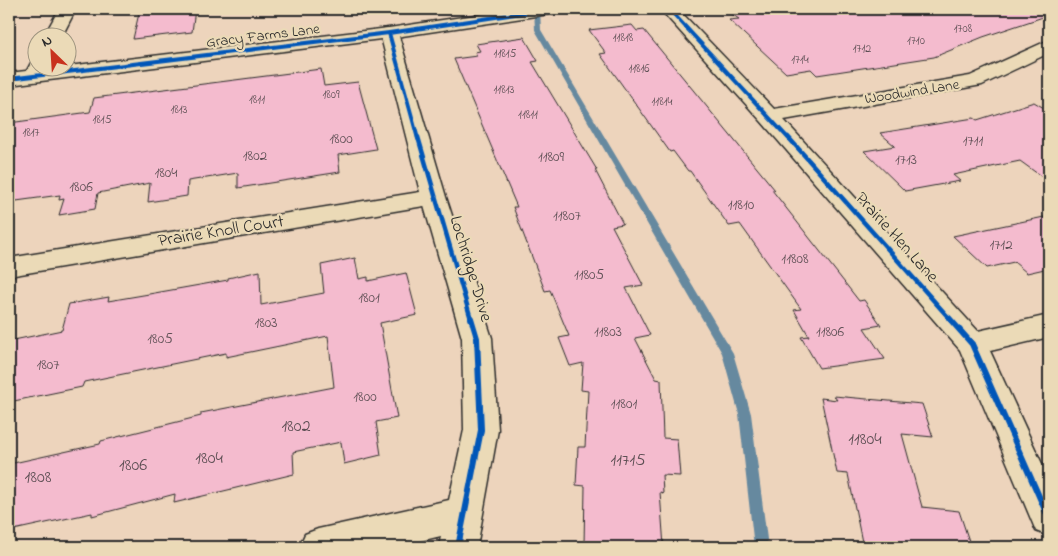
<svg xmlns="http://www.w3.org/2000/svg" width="1058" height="556" viewBox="0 0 1058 556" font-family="'Indie Flower',sans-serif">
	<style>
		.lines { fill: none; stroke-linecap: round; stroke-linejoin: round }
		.stream { fill: #66899f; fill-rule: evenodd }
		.building { fill: #f4bbce; stroke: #2b2b2b }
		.street-casing { stroke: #2b2b2b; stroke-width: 3 }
		.secondary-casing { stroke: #2b2b2b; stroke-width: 3 }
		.street { fill: #ebdab7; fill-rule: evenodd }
		.secondary { fill: #ebdab7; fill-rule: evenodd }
		.cycleway-far2-casing { stroke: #ebdab7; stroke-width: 6 }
		.cycleway-far1-casing { stroke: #ebdab7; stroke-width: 8 }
		.cycleway-casing { stroke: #ebdab7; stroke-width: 9 }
		.cycleway-far2 { stroke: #0057b8; stroke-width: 4 }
		.cycleway-far1 { stroke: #0057b8; stroke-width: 4.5 }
		.cycleway { stroke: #0057b8; stroke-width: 6 }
		.labels { text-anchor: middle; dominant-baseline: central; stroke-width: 4.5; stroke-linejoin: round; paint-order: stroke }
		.far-number-label { font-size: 12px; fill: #5d4f54 }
		.far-street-label { font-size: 15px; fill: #2b2b2b; stroke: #ebdab7 }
		.number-label { font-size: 15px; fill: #5d4f54 }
		.street-label { font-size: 18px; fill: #2b2b2b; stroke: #ebdab7 }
		.near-number-label { font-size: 18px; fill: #5d4f54 }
	</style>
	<rect width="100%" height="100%" fill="#edd4bc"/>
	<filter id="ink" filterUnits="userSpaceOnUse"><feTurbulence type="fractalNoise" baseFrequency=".02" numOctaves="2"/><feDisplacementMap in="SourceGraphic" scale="10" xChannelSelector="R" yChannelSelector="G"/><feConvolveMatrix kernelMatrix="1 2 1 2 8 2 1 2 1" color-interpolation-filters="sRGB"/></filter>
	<g filter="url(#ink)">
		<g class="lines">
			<polygon class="stream" points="534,9 540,9 541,30 733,353 751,414 768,547 754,547 739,414 722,353 535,30"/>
		</g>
		<g class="building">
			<polygon points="140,9 195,9 192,32 133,39"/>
			<polygon points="724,9 1049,9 1049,15 983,37 934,57 817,75 811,69 786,73 729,20 739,19"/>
			<polygon points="632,25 637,31 644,30 775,190 772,190 859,301 864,300 881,325 864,328 885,359 819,368 801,337 809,336 794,310 801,309 740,224 729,226 690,171 688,171 673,151 670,152 600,54 606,53 589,30"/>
			<polygon points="524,37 538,61 532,62 597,170 595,170 623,224 612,226 643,285 626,288 650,335 635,338 656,379 661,380 663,438 677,439 680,476 662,475 663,493 660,492 664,547 584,547 585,486 576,485 578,447 585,447 588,391 581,390 583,363 570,366 559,338 569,336 550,290 545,291 513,207 517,207 454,59 477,56 475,52 480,51 476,44"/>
			<polygon points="321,69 324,86 358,82 376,149 338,155 340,172 238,188 238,173 188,181 187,196 148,202 150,183 98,193 95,209 59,215 64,199 59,200 60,195 9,202 9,123 90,112 94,98"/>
			<polygon points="1034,102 1049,111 1049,182 1020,161 953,175 960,181 905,191 864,151 895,146 880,133 974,118 977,120"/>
			<polygon points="1049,216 1049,268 1027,273 1014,262 987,268 953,236"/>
			<polygon points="355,258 359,279 368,277 368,281 406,273 417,315 380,323 397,418 376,422 381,455 344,464 341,442 293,452 294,474 174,503 175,494 92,516 92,513 9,531 9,464 100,444 101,441 201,416 201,413 334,387 328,336 226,357 226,353 84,382 82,387 9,402 9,341 62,330 69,304 109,297 108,301 149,294 228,280 228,278 260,271 261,305 324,293 321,265"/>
			<polygon points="834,396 922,404 933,437 902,434 922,507 959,511 971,547 863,547 848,474 837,473 821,398 837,400"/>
		</g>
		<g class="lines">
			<defs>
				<g id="street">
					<polygon points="59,9 76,9 61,38 43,38"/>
					<polygon points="660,9 678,9 774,109 970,76 1049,40 1049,53 982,85 784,120 978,331 1049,315 1049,337 990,351 1049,479 1049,536 1036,531 960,350 761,121"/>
					<polygon points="389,28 395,29 398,33 446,197 492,338 498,430 477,547 439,547 441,536 395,547 299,547 305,534 318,529 449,500 464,430 462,338 424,206 9,276 9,258 420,192 380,33 383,29"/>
					<polygon points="38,61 38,68 48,68 41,80 27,80 24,76 31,63"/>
				</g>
				<polygon id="secondary" points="516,9 558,9 555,13 549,14 389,38 9,85 9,73 389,28"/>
			</defs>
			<use href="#street" class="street-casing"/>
			<use href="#secondary" class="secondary-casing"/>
			<use href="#street" class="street"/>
			<use href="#secondary" class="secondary"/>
			<defs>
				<g id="cycleway-far2">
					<polyline points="669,9 789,139"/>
					<polyline points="389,33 418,139"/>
					<polyline points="9,79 389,33 549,9"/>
				</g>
				<g id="cycleway-far1">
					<polyline points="418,137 471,319"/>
					<polyline points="788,137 950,319"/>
				</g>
				<g id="cycleway">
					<polyline points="949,318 972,344 1049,519"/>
					<polyline points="458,547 481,430 477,338 471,318"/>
				</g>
			</defs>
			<use href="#cycleway-far2" class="cycleway-far2-casing"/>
			<use href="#cycleway-far1" class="cycleway-far1-casing"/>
			<use href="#cycleway" class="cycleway-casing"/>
			<use href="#cycleway-far2" class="cycleway-far2"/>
			<use href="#cycleway-far1" class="cycleway-far1"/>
			<use href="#cycleway" class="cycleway"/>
		</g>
	</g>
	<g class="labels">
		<g class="far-number-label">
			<text x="963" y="29">1708</text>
			<text x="623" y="38">11818</text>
			<text x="916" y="41">1710</text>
			<text x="862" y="49">1712</text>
			<text x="505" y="54">11815</text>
			<text x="800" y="60">1714</text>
			<text x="639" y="69">11816</text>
			<text x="504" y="90">11813</text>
			<text x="331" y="95">1809</text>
			<text x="257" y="100">1811</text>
			<text x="662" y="102">11814</text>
			<text x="179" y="110">1813</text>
			<text x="528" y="115">11811</text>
			<text x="102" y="120">1815</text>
			<text x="31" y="133">1817</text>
		</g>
		<g class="far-street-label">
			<text transform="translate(263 36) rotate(-7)">Gracy Farms Lane</text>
			<text transform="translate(912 92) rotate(-9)">Woodwind Lane</text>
		</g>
		<g class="number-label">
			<text x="341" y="139">1800</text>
			<text x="973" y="141">1711</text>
			<text x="255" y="156">1802</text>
			<text x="551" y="157">11809</text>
			<text x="906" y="160">1713</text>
			<text x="166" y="173">1804</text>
			<text x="81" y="187">1806</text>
			<text x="741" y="205">11810</text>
			<text x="567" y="216">11807</text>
			<text x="1001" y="245">1712</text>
			<text x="795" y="259">11808</text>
			<text x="589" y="275">11805</text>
			<text x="369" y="298">1801</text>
			<text x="266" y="323">1803</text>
			<text x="608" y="332">11803</text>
			<text x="830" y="332">11806</text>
			<text x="160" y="339">1805</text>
			<text x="48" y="365">1807</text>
			<text x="365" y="397">1800</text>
			<text x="624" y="404">11801</text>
		</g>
		<g class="street-label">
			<text transform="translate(221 232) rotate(-9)">Prairie Knoll Court</text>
			<text transform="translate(896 238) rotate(48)">Prairie Hen Lane</text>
			<text transform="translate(470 269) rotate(73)">Lochridge Drive</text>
		</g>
		<g class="near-number-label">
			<text x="296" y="427">1802</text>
			<text x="865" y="440">11804</text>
			<text x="209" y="459">1804</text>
			<text x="628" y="461">11715</text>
			<text x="133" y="466">1806</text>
			<text x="38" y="478">1808</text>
		</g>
	</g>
	<rect width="1058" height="556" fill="none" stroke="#ebdab7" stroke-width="30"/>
	<rect x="15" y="15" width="1028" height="526" fill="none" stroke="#2b2b2b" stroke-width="2" filter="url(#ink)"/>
	<g transform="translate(52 52) rotate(335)"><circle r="24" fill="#ebdab7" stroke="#9e947f"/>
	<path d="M0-4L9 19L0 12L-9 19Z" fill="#c8321e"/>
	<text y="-8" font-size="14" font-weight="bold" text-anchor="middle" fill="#2b2b2b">N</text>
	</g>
</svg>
